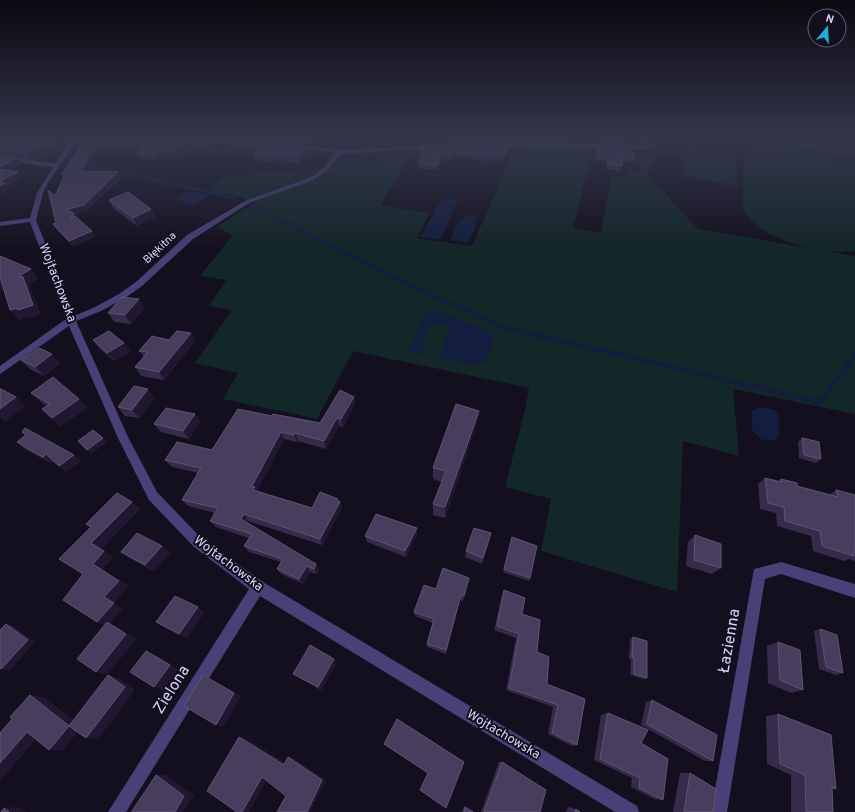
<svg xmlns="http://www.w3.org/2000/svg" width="855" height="812" viewBox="0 0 855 812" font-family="Overpass,sans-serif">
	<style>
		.green { fill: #132628 }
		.water { fill: #131e3e }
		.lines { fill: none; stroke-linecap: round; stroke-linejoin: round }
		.stream-far2 { stroke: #131e3e; stroke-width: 3 }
		.stream-far1 { stroke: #131e3e; stroke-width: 3.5 }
		.stream { stroke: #131e3e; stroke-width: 4.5 }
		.minor { fill: #494077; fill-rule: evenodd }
		.wall { fill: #352b4a }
		.shaded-wall { fill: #201831 }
		.building { fill: #473d5d; stroke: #5e5475 }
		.labels { text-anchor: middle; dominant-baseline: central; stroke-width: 4; stroke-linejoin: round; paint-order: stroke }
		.far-street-label { font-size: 11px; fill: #dcd3f9; stroke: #140f1e }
		.street-label { font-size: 13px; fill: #dcd3f9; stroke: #140f1e }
		.near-street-label { font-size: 16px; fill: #dcd3f9; stroke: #140f1e }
	</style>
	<rect width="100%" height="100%" fill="#140f1e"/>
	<g class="green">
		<polygon points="756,138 855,138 855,156 756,142"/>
		<polygon points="515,148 593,148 573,228 601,233 611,176 625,178 627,170 639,172 642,154 652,154 648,175 698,229 855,256 855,414 733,389 739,456 683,441 677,592 541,551 551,499 505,487 525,410 529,388 353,351 317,419 223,399 238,373 195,363 232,310 209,306 226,280 200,276 233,235 216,227 243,210 256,204 240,197 209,190 223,176 318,169 361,161 378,162 385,152 416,149 380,205 430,213 417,238 472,246"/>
		<path d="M769 149C797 149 824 153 848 168L847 163 855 164V251C824 256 756 240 743 208L744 162C748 152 759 150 769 149Z"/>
		<polygon points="688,151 737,159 737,186 684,176"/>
	</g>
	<g class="water">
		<polygon points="191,191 210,196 192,205 175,199"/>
		<polygon points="448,199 458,200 440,240 420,237 441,201"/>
		<polygon points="467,215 477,216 475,228 468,243 450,240 457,224"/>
		<polygon points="432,309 487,330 495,336 485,362 478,364 438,359 450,328 442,322 427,328 421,355 408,352 427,312"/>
		<polygon points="761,407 775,410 779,416 779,436 773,441 760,439 752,430 752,410"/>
	</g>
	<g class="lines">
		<g class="stream-far2">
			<polyline points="27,157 41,160"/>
			<polyline points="84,166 129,174 235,198"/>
			<polyline points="249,204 283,221"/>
		</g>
		<polyline class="stream-far1" points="281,220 395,278 494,323"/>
		<polyline class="stream" points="491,322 502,327 820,402 855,355"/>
		<g class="minor">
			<polygon points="73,138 79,138 49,181 43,193 36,220 74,316 95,307 119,294 136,282 187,235 245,201 309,178 323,169 335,153 296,147 293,145 294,144 339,150 437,145 437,147 435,148 341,154 327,171 313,180 249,203 193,239 142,286 125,298 101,311 76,321 128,437 157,492 202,539 263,582 637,806 639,812 615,812 260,596 126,812 108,812 249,589 194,547 149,500 118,438 69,326 0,374 0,366 66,319 30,222 0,226 0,222 30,218 37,193 53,167 41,166 0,158 0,154 41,162 55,163"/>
			<polygon points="639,138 645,138 651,146 649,149 495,147 492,145 495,143 568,143 645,146"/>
			<polygon points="781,562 855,584 855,598 781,574 765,579 727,812 711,812 753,574 754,569"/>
		</g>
	</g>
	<g class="wall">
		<polygon points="0,138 71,138 69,141 31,159 0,153"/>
		<polygon points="84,138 275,138 308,146 309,151 300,163 274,160 272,162 256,160 254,155 259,150 249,149 248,146 212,143 210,146 186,144 176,154 164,153 158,159 139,158 137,153 141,148 101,146 86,171 118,172 121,178 87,210 74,214 95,237 73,246 57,230 53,224 56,223 55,196 64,176 62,174 82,143 81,140"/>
		<polygon points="279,138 318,138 313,145"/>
		<polygon points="399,138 522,138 521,140 511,139 511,141 420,143 420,142 399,139"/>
		<polygon points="584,138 629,138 630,139 628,144 599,143 599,141 585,141"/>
		<polygon points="726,138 742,138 740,140"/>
		<polygon points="509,143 508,148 503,161 489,160 489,162 454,156 452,160 443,158 437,170 419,168 418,163 422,157 421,145"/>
		<polygon points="599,145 635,159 634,163 623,161 621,171 606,169 607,162 595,160"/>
		<polygon points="109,200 151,209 155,217 137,226 113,208"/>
		<polygon points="145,308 131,324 114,322 108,313"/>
		<polygon points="93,340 124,343 130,352 114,361 100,349"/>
		<polygon points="169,340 195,341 164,380 141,376 135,367 144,357 139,351"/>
		<polygon points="21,360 60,363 44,376 30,369"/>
		<polygon points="31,393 79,399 87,408 60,426 42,409 47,406 41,402"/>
		<polygon points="354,397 355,405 343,427 339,426 326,449 298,441 297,442 284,439 257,491 312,508 338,499 339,501 340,502 342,508 322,545 248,521 247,523 316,564 319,570 317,574 310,572 303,584 281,574 277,569 281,562 249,552 244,546 249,538 216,527 210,521 215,513 188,506 182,500 198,473 172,467 165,460 212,450 272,416 320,423"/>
		<polygon points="155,398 139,418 125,416 118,407"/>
		<polygon points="195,414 200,422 189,439 161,432 154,424"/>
		<polygon points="477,423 445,518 433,515 433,504 442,482 433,479 433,468"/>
		<polygon points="802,438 821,459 816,463 799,458 798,442"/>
		<polygon points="17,442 74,455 81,461 66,472 53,461 51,463 25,449"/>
		<polygon points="765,478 778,481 781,479 797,486 829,495 836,490 855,496 855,561 849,559 844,561 813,551 811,536 777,526 776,513 760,509 758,484"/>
		<polygon points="491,533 482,564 465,557 466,551"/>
		<polygon points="417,534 406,557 367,542 365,536"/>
		<polygon points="695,535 721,568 712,574 686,566 688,542"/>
		<polygon points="512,537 530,578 529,581 503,572"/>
		<polygon points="121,552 170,553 154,571 130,558"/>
		<polygon points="469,578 463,601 460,600 446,654 427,647 427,644 433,623 415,616 414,612 436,589"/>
		<polygon points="504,590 522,614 537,652 547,684 585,699 577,745 572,746 548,734 553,707 506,690 516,638 494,630 502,595"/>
		<polygon points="820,629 843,673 836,675 819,669 814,631"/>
		<polygon points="633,637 647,678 643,679 630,675 631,660 629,659 630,639"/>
		<polygon points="778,642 803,690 791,693 768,683 767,646"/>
		<polygon points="337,662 321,690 293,674"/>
		<polygon points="652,700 713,761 705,761 641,725 646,702"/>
		<polygon points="608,713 641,743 663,800 654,799 631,787 632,778 594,760 601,715"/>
		<polygon points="778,714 836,789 832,789 833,812 791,812 791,775 767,764 766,716"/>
		<polygon points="499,762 502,762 540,812 481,812"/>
		<polygon points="680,773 690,773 713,812 673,812"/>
		<polygon points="464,806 474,812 462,812"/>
		<polygon points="568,807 576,809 580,812 566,812"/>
	</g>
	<g class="shaded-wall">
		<polygon points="60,138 71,138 69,141 31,159 27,153"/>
		<polygon points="210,138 212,143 210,146 208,141"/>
		<polygon points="313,138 318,138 313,145 312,140"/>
		<polygon points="184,139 186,144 176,154 174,148"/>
		<polygon points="98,141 101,146 83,176 80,171"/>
		<polygon points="509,143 508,148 503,161 504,156"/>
		<polygon points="308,146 309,151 300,163 299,157"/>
		<polygon points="162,148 164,153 158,159 155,154"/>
		<polygon points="454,151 454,156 452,160 453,155"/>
		<polygon points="443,153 443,158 437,170 437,165"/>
		<polygon points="273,154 274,160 272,162 271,156"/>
		<polygon points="17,158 22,164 1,174 0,172 0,167"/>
		<polygon points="18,172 22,178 7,186 10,189 0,195 0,181"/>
		<polygon points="118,172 121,178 87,210 72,214 68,209"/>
		<polygon points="151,209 155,217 137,226 133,218"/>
		<polygon points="92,231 95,237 73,246 69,241"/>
		<polygon points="31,269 38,279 29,285 30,287 41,314 26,319 25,318 19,320 10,310 19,276"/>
		<polygon points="0,277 8,286 0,291"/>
		<polygon points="139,299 145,308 131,324 125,315"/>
		<polygon points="191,333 195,341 164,380 159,372"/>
		<polygon points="124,343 130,352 114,361 107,353"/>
		<polygon points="52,354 60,363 44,376 35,367"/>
		<polygon points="148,389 155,398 139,418 132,410"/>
		<polygon points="16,397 26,406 5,422 0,418 0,409"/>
		<polygon points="354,397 355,405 343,427 341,419"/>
		<polygon points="79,399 87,408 60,426 52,418"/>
		<polygon points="479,411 477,423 445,518 445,507"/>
		<polygon points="195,414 200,422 189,439 183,431"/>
		<polygon points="337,418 339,426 326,449 324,441"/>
		<polygon points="281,432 284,439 257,491 259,494 253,490 252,486"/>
		<polygon points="295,433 298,441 297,442 294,435"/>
		<polygon points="103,438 107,442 91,454 87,450"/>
		<polygon points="46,454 54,460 51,463 43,457"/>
		<polygon points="74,455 81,461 66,472 59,466"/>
		<polygon points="338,499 339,503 340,502 342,508 322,545 320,539"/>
		<polygon points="132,502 140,509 101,550 91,543"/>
		<polygon points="244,514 248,521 246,526 241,519"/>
		<polygon points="417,528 417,534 406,557 405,551"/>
		<polygon points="162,546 170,553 154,571 145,565"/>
		<polygon points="104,551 113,557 102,570 129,586 114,603 123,608 110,624 117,627 136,639 107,675 96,672 108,627 97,622 93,564"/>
		<polygon points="316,564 319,570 317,574 314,569"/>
		<polygon points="307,566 310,572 303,584 299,579"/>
		<polygon points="198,607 205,612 187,638 179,634"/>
		<polygon points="6,624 13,626 35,642 9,671 1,669"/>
		<polygon points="146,651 155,655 178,669 163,690 154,687"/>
		<polygon points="334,659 337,662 321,690 318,687"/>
		<polygon points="108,675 119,678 135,690 98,739 86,738"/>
		<polygon points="203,675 211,679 241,696 223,727 216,725"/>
		<polygon points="30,695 44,697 82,727 62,751 49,750"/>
		<polygon points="27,732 41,733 1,780 0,780 0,763"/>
		<polygon points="239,737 245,738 289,765 284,765"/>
		<polygon points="288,757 293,758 326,780 310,812 307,812"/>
		<polygon points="156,775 166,775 194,795 183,812 175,812"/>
		<polygon points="262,777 268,777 249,812 242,812"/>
		<polygon points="19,807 26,812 9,812 4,808"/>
	</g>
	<g class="building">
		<polygon points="0,138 60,138 27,153 0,148"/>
		<polygon points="84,138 275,138 308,146 299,157 273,154 271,156 254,155 263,145 248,144 250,141 210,138 208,141 184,139 174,148 162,148 155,154 137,153 146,144 98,141 80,171 118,172 84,205 68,209 74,214 70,218 75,216 92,231 69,241 53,224 56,223 48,190 55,196 65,174 62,174 84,141 81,140"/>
		<polygon points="303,138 313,138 312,140"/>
		<polygon points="600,138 629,138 630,139"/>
		<polygon points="509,143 504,156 490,155 489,157 454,151 453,155 443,153 437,165 418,163 422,157 421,145"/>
		<polygon points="599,145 631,146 635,159 623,157 622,166 607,164 608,157 596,156"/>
		<polygon points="0,154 17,158 0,167"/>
		<polygon points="0,169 18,172 0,181"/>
		<polygon points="0,182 5,183 0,186"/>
		<polygon points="128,192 151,209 133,218 109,200"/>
		<polygon points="0,256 31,269 19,276 23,277 33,305 18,310 17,308 10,310 0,277"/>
		<polygon points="122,297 139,299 125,315 108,313"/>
		<polygon points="109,331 124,343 107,353 93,340"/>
		<polygon points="177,331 191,333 159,372 135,367 148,352 139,351 152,336 169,340"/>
		<polygon points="39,348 52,354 35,367 21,360"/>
		<polygon points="53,377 79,399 52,418 42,409 50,404 31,393"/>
		<polygon points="134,386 148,389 132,410 118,407"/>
		<polygon points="0,389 1,389 16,397 0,409"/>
		<polygon points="340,390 354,397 341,419 337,418 324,441 295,433 294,435 281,432 252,486 255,487 253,490 312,508 320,492 338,499 337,501 340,502 320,539 244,514 241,519 316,564 314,569 307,566 299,579 277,569 283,559 244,546 252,534 210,521 218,508 182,500 201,468 165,460 177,442 212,450 238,409 272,416 273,414 320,423"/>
		<polygon points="456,404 479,411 445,507 433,504 446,471 433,468"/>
		<polygon points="166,408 195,414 183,431 154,424"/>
		<polygon points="25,428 74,455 59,466 46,454 43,457 17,442 26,435 22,432"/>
		<polygon points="93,430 103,438 87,450 78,441"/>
		<polygon points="802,438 819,442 821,459 804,455"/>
		<polygon points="765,478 781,482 781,479 797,483 797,486 838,497 836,490 855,495 855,553 853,552 854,556 822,546 820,531 785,521 784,507 768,503"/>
		<polygon points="117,493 132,502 91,543 104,551 93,564 119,581 104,597 114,603 97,622 63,600 83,574 59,559 91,527 86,524"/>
		<polygon points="376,514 417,528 405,551 365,536"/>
		<polygon points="474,528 491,533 483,558 466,551"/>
		<polygon points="137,533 162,546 145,565 121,552"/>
		<polygon points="695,535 721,544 721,568 694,560"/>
		<polygon points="512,537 537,546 530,578 504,569"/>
		<polygon points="443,568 469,578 464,596 461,595 446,650 427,644 434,619 414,612 424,585 436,589"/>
		<polygon points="504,590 525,598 522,614 540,620 537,652 549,657 547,684 585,699 577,745 552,733 558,705 509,688 519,634 497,626"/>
		<polygon points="175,596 198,607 179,634 156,622"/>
		<polygon points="107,622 126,634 96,672 77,659"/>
		<polygon points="6,624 28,640 1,669 0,668 0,630"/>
		<polygon points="820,629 837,635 843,673 826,667"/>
		<polygon points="633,637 647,641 647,678 634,674 634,658 632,657"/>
		<polygon points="778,642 800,650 803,690 780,680"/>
		<polygon points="310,645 334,659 318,687 293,674"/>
		<polygon points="146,651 170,665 154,687 130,672"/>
		<polygon points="108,675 125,687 86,738 69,726"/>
		<polygon points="203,675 234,693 216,725 184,706"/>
		<polygon points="30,695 69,726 49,750 27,732 0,763 0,733 12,719 10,717"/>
		<polygon points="652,700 717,735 713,761 647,724"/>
		<polygon points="608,713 648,730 641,743 668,759 663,800 639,788 640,778 600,759"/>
		<polygon points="778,714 831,735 836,789 832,787 833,812 806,812 805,775 780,764"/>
		<polygon points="397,719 464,762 446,808 420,790 428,773 384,744"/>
		<polygon points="239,737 284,765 288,757 322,780 307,812 277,812 286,796 262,777 242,812 237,812 207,791"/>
		<polygon points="502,762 546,790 540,812 484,812"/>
		<polygon points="690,773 716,789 713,812 684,812"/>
		<polygon points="156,775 184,796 175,812 132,812 132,811"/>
		<polygon points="465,807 473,812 464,812"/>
		<polygon points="4,808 9,812 1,812"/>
		<polygon points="576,809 580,812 575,812"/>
	</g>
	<linearGradient id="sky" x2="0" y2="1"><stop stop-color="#0b0810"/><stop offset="0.55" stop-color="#34374c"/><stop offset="1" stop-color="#34374c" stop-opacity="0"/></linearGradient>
	<rect width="855" height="252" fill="url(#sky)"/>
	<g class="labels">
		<g class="far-street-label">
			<text transform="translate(160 248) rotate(-43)">Błękitna</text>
		</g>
		<g class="street-label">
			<text transform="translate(57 283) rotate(69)">Wojtachowska</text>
			<text transform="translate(228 564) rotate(37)">Wojtachowska</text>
			<text transform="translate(503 735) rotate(31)">Wojtachowska</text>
		</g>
		<g class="near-street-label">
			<text transform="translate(730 641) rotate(-80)">Łazienna</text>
			<text transform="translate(172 690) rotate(-58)">Zielona</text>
		</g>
	</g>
	<g transform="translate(827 28) rotate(18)"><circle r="19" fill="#140f1e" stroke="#645d76"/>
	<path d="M0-3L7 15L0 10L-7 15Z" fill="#1dafda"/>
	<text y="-6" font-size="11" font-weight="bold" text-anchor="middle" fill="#dcd3f9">N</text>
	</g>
</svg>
